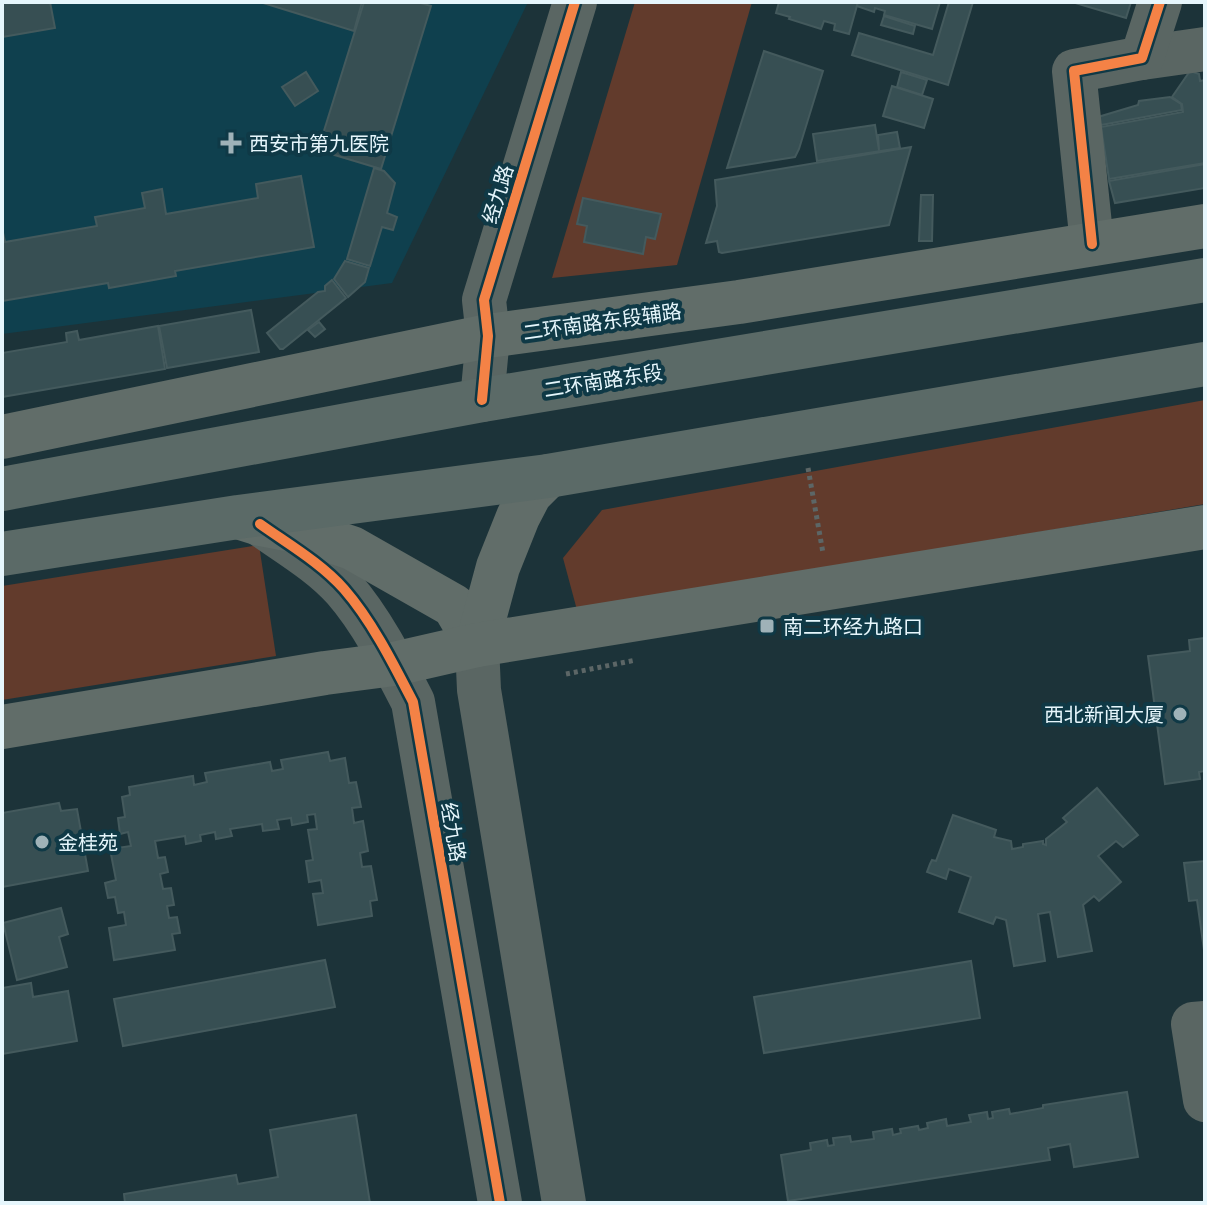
<svg xmlns="http://www.w3.org/2000/svg" width="1207" height="1205" viewBox="0 0 1207 1205" font-family="Commissioner,'Noto Sans SC',sans-serif">
	<style>
		.built { fill: #0f404e }
		.green { fill: #623b2c }
		.building { fill: #374f53; stroke: #445a5d; stroke-width: 2 }
		.lines { fill: none; stroke-linecap: round; stroke-linejoin: round }
		.path { stroke: #5c6666; stroke-width: 5; stroke-dasharray: 4 4; stroke-linecap: butt }
		.minor { stroke: #5a6663; stroke-width: 44 }
		.major { stroke: #616d69; stroke-width: 44 }
		.highway { stroke: #5b6a67; stroke-width: 44 }
		.cycleway-casing { stroke: #0f3946; stroke-width: 15 }
		.cycleway { stroke: #f48246; stroke-width: 10 }
		.poi-dot { fill: #9fb2b8; stroke: #0f3946; stroke-width: 3 }
		.labels { text-anchor: middle; dominant-baseline: central; stroke-width: 8; stroke-linejoin: round; paint-order: stroke }
		.poi-label { font-size: 20px; fill: #e6f6fc; stroke: #0f3946; text-anchor: start }
		.street-label { font-size: 20px; fill: #e6f6fc; stroke: #0f3946 }
	</style>
	<rect width="100%" height="100%" fill="#1c3339"/>
	<polygon class="built" points="2,2 528,2 392,283 2,334"/>
	<g class="green">
		<polygon points="635,2 752,2 677,265 552,278"/>
		<polygon points="1205,400 1205,504 577,610 563,558 602,510"/>
		<polygon points="259,545 276,656 2,700 2,586"/>
	</g>
	<g class="building">
		<polygon points="2,2 50,2 55,28 2,37"/>
		<polygon points="260,2 362,2 354,31"/>
		<polygon points="364,2 417,2 431,6 381,169 318,150"/>
		<polygon points="779,2 858,2 849,34 834,30 835,24 824,21 821,29 789,19 790,17 776,13"/>
		<polygon points="858,2 940,2 932,29 884,15 885,11 875,8 874,12 857,6"/>
		<polygon points="949,2 973,2 948,85 852,55 859,33 933,55"/>
		<polygon points="1072,2 1131,2 1126,18"/>
		<polygon points="884,16 915,26 913,34 881,25"/>
		<polygon points="764,51 823,71 799,149 795,157 727,168"/>
		<polygon points="1190,71 1199,74 1200,81 1205,80 1205,163 1109,179 1101,127 1183,112 1182,104 1172,97"/>
		<polygon points="306,72 318,91 295,106 282,87"/>
		<polygon points="901,72 927,80 922,95 897,87"/>
		<polygon points="892,86 933,99 924,128 883,116"/>
		<polygon points="1170,97 1181,104 1182,110 1101,125 1098,117 1138,105 1139,101"/>
		<polygon points="875,125 879,150 878,135 897,132 900,148 817,161 813,134"/>
		<polygon points="911,147 889,225 722,253 719,252 717,241 706,243 717,206 715,180"/>
		<polygon points="1205,164 1205,188 1115,203 1109,181"/>
		<polygon points="374,168 384,171 395,183 387,213 397,217 393,230 382,227 370,266 347,259"/>
		<polygon points="301,176 314,247 175,271 176,276 109,288 108,283 2,301 2,228 5,242 97,226 95,217 145,208 142,193 162,189 166,214 258,198 256,184"/>
		<polygon points="921,195 933,195 932,241 919,241"/>
		<polygon points="583,198 661,214 655,239 646,237 643,254 584,242 587,226 577,224"/>
		<polygon points="345,261 369,268 365,282 348,297 334,279"/>
		<polygon points="332,280 346,298 283,349 280,349 267,333 318,292 325,291 325,286"/>
		<polygon points="251,310 259,352 167,368 159,326"/>
		<polygon points="319,322 325,329 315,337 308,330"/>
		<polygon points="158,326 165,369 2,397 2,353 67,342 66,333 77,331 79,340"/>
		<polygon points="1205,638 1205,771 1199,772 1200,779 1165,784 1148,656 1190,651 1189,640"/>
		<polygon points="328,752 330,761 345,758 349,783 356,782 361,807 352,808 354,823 363,821 368,851 360,853 362,867 371,866 377,900 370,901 372,916 318,925 313,894 323,893 321,880 309,882 306,861 313,860 308,830 317,829 315,814 307,815 308,822 292,825 291,818 277,820 279,829 263,831 262,824 230,829 232,836 216,839 215,832 200,835 201,841 186,844 185,836 155,841 158,858 165,857 168,872 160,874 163,889 171,888 174,905 167,906 169,918 177,917 180,933 172,934 175,950 114,960 109,928 126,925 124,912 118,913 115,897 108,898 105,883 116,880 110,849 131,846 128,832 120,834 118,818 125,817 122,797 130,795 129,787 193,776 194,785 207,782 205,773 270,762 272,771 283,769 281,760"/>
		<polygon points="1097,788 1138,835 1123,847 1116,841 1098,856 1121,882 1099,901 1094,896 1083,905 1092,951 1058,957 1050,912 1038,914 1045,961 1014,966 1006,920 996,917 993,924 959,912 971,877 949,869 946,879 927,872 930,864 932,860 936,861 953,815 996,830 994,837 1011,841 1012,849 1023,847 1023,844 1043,841 1043,844 1046,845 1046,839 1067,822 1063,818"/>
		<polygon points="59,803 61,811 77,809 88,871 2,887 2,813"/>
		<polygon points="1205,861 1205,957 1197,900 1189,901 1184,863"/>
		<polygon points="61,908 68,934 59,937 67,967 17,980 3,923"/>
		<polygon points="325,960 335,1007 123,1046 114,999"/>
		<polygon points="971,961 980,1018 764,1053 754,997"/>
		<polygon points="31,983 33,997 68,991 77,1041 2,1054 2,988"/>
		<polygon points="1127,1092 1138,1157 1074,1167 1070,1144 1048,1148 1050,1160 788,1201 781,1155 811,1150 810,1143 827,1140 828,1146 834,1145 833,1138 850,1136 851,1142 874,1139 873,1132 892,1129 893,1135 901,1133 900,1129 918,1126 919,1130 928,1128 927,1123 946,1119 947,1126 971,1122 969,1115 987,1112 988,1119 993,1118 992,1112 1009,1109 1010,1114 1043,1108 1043,1105"/>
		<polygon points="356,1115 370,1203 125,1203 124,1194 236,1175 238,1184 278,1177 270,1130"/>
	</g>
	<g class="lines">
		<g class="path">
			<polyline points="808,468 823,553"/>
			<polyline points="566,674 636,660"/>
		</g>
		<g class="minor">
			<polyline points="1142,58 1205,49"/>
			<polyline points="1092,244 1074,71 1142,58 1160,2"/>
			<polyline points="482,400 488,336 484,300 575,2"/>
			<path d="M260 524C288 544 321 563 344 589 372 621 394 665 413 702L500 1203"/>
			<polyline points="477,645 479,690 564,1203"/>
			<polyline points="1205,1023 1193,1024 1205,1100"/>
		</g>
		<g class="major">
			<polyline points="2,437 488,336 739,302 1205,226"/>
			<polyline points="241,518 260,524 307,533 352,548 454,606 477,645"/>
			<polyline points="477,645 498,567 518,517 530,494 548,476"/>
			<polyline points="2,727 325,673 394,664 477,645 1205,527"/>
		</g>
		<g class="highway">
			<polyline points="2,489 482,400 1205,280"/>
			<polyline points="2,554 238,517 548,476 1205,364"/>
		</g>
		<defs>
			<g id="cycleway">
				<polyline points="1092,244 1074,71 1142,58 1160,2"/>
				<polyline points="482,400 488,336 484,300 575,2"/>
				<path d="M260 524C288 544 321 563 344 589 372 621 394 665 413 702L500 1203"/>
			</g>
		</defs>
		<use href="#cycleway" class="cycleway-casing"/>
		<use href="#cycleway" class="cycleway"/>
	</g>
	<g class="poi-dot">
		<path d="M227 131h8v8h8v8h-8v8h-8v-8h-8v-8h8z"/>
		<rect x="759" y="618" width="16" height="16" rx="4"/>
		<circle cx="1180" cy="714" r="8"/>
		<circle cx="42" cy="842" r="8"/>
	</g>
	<g class="labels">
		<g class="poi-label">
			<text x="249" y="143">西安市第九医院</text>
			<text x="783" y="626">南二环经九路口</text>
			<text x="1164" y="714" text-anchor="end">西北新闻大厦</text>
			<text x="58" y="842">金桂苑</text>
		</g>
		<g class="street-label">
			<text transform="translate(497 194) rotate(-73)">经九路</text>
			<text transform="translate(602 321) rotate(-8)">二环南路东段辅路</text>
			<text transform="translate(603 380) rotate(-9)">二环南路东段</text>
			<text transform="translate(454 832) rotate(80)">经九路</text>
		</g>
	</g>
	<rect width="1207" height="1205" fill="none" stroke="#e6f6fc" stroke-width="8"/>
</svg>
